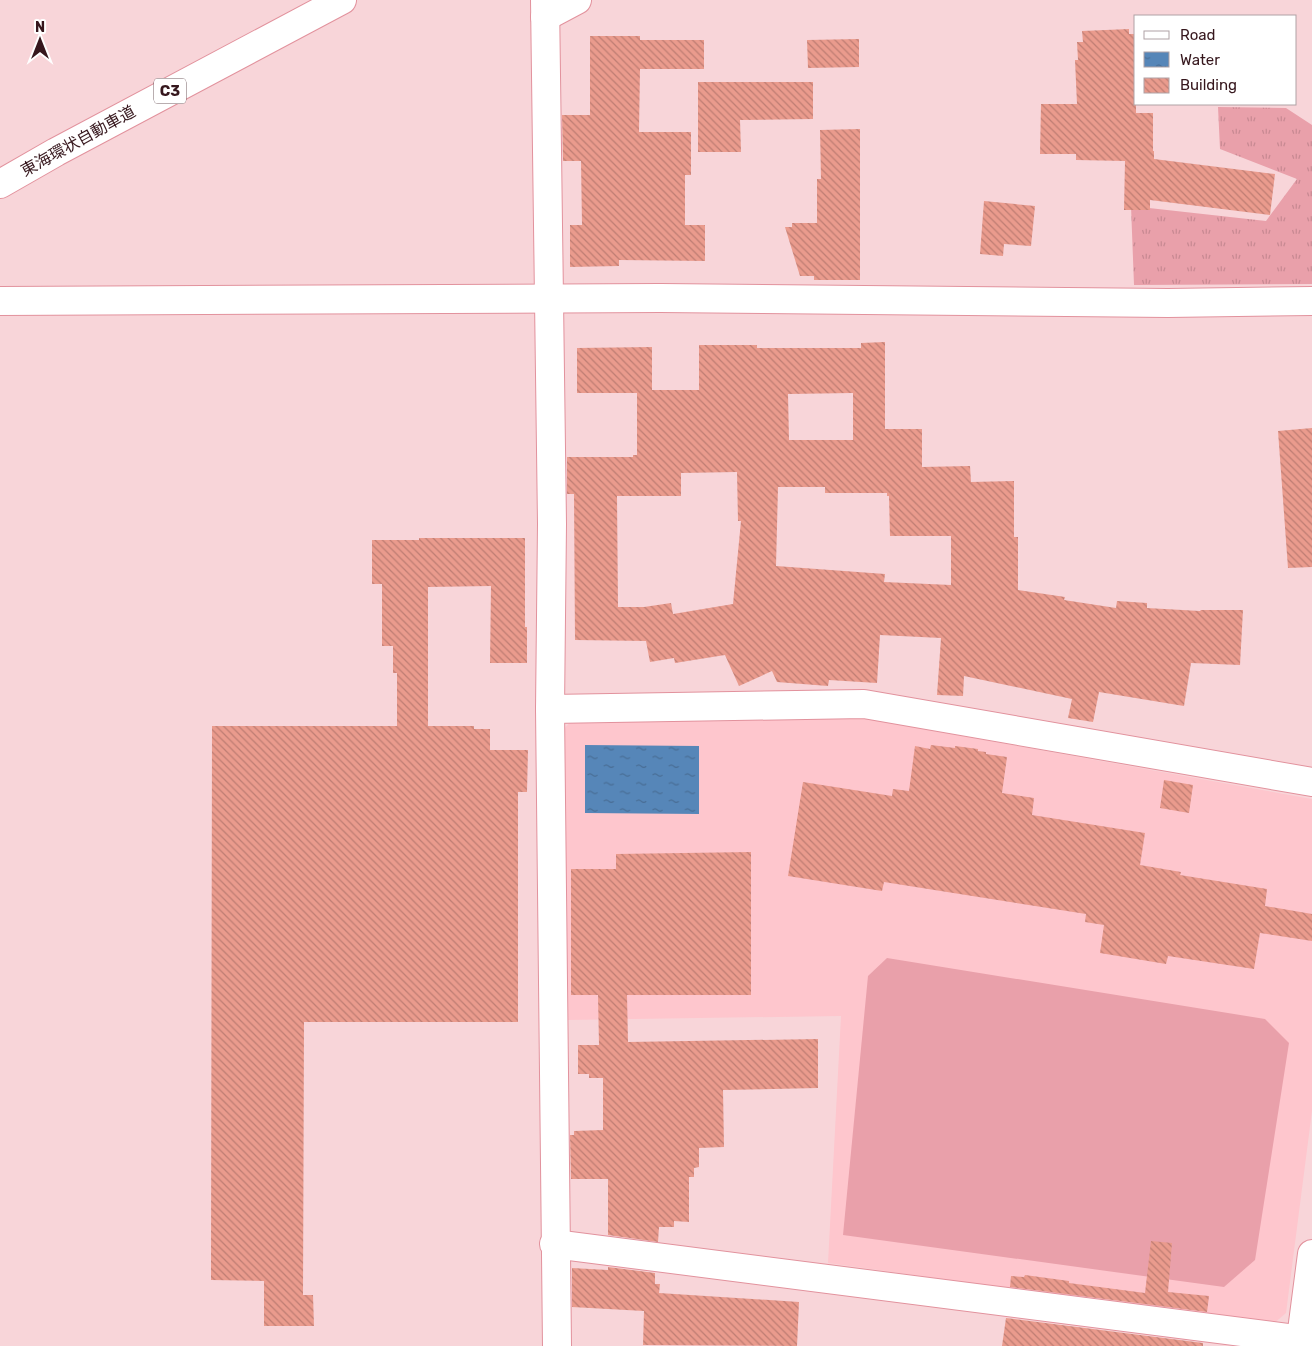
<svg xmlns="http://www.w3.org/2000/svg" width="1312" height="1346" viewBox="0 0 1312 1346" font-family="Rubik,'Noto Sans JP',sans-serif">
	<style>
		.built { fill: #fec6cd }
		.grass { fill: url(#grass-tufts) }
		.pitch { fill: #e9a0aa }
		.water { fill: url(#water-ripples) }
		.building { fill: url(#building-back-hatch); fill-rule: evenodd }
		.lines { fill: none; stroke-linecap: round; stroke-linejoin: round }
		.minor-casing { stroke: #e2929d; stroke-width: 30 }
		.motorway-casing { stroke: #e2929d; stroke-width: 30 }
		.minor { stroke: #fff; stroke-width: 28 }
		.motorway { stroke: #fff; stroke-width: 28 }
		.labels { text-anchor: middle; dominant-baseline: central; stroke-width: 5; stroke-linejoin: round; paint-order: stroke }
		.shield { fill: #fff; stroke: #725d61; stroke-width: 1 }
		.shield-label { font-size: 15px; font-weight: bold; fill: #36171d }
		.street-label { font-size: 16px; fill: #36171d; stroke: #fff }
	</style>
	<defs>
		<pattern id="grass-tufts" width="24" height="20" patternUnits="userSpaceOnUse" patternTransform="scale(1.25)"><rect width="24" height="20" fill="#e9a0aa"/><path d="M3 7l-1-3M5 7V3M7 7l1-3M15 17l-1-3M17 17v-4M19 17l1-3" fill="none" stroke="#c88992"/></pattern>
		<pattern id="water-ripples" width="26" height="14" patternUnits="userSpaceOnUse" patternTransform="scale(1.25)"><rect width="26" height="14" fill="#5686b8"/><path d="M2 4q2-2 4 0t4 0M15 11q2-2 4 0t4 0" fill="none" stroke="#486d95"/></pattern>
		<pattern id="building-back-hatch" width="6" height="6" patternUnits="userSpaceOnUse" patternTransform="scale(1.25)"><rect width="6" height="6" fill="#ea9b8d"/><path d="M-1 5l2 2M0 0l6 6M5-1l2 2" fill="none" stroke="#be7d73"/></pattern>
	</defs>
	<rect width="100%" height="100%" fill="#f8d5d9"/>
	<polygon class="built" points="862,718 1312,799 1312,1111 1286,1313 1272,1325 828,1263 841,1016 566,1020 562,731 573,719"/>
	<polygon class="grass" points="1218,107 1286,108 1312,125 1312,284 1134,285 1131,206 1266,221 1297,179 1220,149"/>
	<polygon class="pitch" points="887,958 1265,1019 1289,1043 1255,1260 1224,1287 843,1235 868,976"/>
	<polygon class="water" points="585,745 699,746 699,814 585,813"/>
	<g class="building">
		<polygon points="1129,29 1129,34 1136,34 1136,113 1153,113 1153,151 1154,151 1154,159 1275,174 1270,215 1150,200 1150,210 1124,210 1125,161 1076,160 1076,154 1040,154 1041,104 1077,104 1075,60 1078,60 1077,42 1083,42 1082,31"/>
		<polygon points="590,36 640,36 640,40 704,40 704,69 640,69 639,132 691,132 691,175 685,175 685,225 705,225 705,261 619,260 619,266 570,267 570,225 582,225 581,161 563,161 562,115 590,115"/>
		<polygon points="859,39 859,67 808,68 807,40"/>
		<polygon points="698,82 813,82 813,119 740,120 741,152 698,152"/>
		<polygon points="860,129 860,280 814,280 814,276 800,276 785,227 792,227 792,223 817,223 817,179 821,179 820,130"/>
		<polygon points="984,201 1035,206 1031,246 1004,244 1003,256 980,254"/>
		<path d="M885 342V429H922V467L970 466 971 482 1014 481V537H1018V590L1065 597 1064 600 1116 608 1117 601 1147 603V608L1200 611 1201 610H1243L1240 665 1191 663 1184 706 1099 692 1093 722 1068 718 1072 699 964 676 963 696 937 695 941 638 880 635 877 683 829 680 828 686 777 682 772 671 739 686 725 655 675 663 674 658 650 662 646 641 575 640 574 494H567V457H633V455H637V393H577V348L652 347V390H699V345H757V348H861V343ZM853 393V440H789L788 394ZM737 472 738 521H741L733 604 673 614 671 603 644 607H618L617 496H681V473ZM778 487H825V493H887V496H889L890 536H951V585L884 582 885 574 776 566Z"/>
		<polygon points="1312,428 1312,567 1288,568 1278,431"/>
		<polygon points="419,538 525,538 525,627 527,627 527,663 490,663 491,586 428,587 428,726 474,726 474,729 490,729 490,750 528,750 527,792 518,792 518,1022 304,1022 303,1295 313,1295 314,1326 264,1326 264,1281 211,1280 212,726 397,726 397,673 393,673 393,646 382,646 382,584 372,584 372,540 419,540"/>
		<polygon points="931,745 955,748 955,746 978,749 978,751 986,752 986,754 1007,757 1002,793 1034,798 1032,815 1145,833 1140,865 1181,872 1180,875 1267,889 1265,906 1312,914 1312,941 1260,933 1254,969 1168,956 1166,964 1100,953 1104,925 1085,922 1086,914 884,882 882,891 788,876 803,782 892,796 893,789 909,791 915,746 930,749"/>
		<polygon points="1164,780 1193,785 1189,813 1160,808"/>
		<polygon points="751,852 751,995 627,995 628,1042 818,1039 818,1088 723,1090 724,1147 699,1148 699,1167 694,1168 694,1177 689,1177 689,1222 674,1221 674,1227 659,1227 658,1242 608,1235 608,1179 571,1179 570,1135 574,1135 574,1131 603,1130 603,1078 589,1078 589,1074 578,1074 578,1045 599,1045 598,995 571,995 571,869 616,869 616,854"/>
		<polygon points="1151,1241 1172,1243 1168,1292 1209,1296 1207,1312 1010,1287 1011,1276 1024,1277 1025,1275 1069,1281 1069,1283 1145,1293"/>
		<polygon points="608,1267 655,1273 655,1284 660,1284 659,1293 799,1302 797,1346 643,1345 644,1311 572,1307 572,1268 608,1270"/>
		<polygon points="1006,1318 1203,1343 1203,1346 1002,1346"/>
	</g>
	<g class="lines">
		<defs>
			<g id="minor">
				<polyline points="545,0 552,524 550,709 557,1346"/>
				<polyline points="545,17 577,0"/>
				<polyline points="0,301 660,298 1168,303 1312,301"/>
				<polyline points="550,709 864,704 1312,782"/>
				<polyline points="554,1244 1312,1341"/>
				<polyline points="1300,1346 1312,1254"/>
			</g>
			<polyline id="motorway" points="0,184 56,152 342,0"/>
		</defs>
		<use href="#minor" class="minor-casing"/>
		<use href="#motorway" class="motorway-casing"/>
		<use href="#minor" class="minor"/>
		<use href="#motorway" class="motorway"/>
	</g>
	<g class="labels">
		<rect class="shield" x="154" y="78.5" width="32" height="25" rx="4"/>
		<g class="shield-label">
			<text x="170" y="91">C3</text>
		</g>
		<g class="street-label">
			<text transform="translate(78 141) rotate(-29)">東海環状自動車道</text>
		</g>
	</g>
	<rect x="1134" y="15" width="162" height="90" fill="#ffffff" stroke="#afa2a5"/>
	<rect x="1144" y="31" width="25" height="8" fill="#ffffff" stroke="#afa2a5"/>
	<text x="1180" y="40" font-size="15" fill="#36171d">Road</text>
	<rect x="1144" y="52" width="25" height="15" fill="url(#water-ripples)" stroke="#afa2a5"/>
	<text x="1180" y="65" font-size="15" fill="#36171d">Water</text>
	<rect x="1144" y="78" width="25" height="15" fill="url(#building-back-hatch)" stroke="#afa2a5"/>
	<text x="1180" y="90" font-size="15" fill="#36171d">Building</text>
	<g transform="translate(40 40)" stroke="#ffffff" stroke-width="4" paint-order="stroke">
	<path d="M0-4L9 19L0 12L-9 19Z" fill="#36171d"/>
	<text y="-8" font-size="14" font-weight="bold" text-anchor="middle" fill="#36171d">N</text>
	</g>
</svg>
